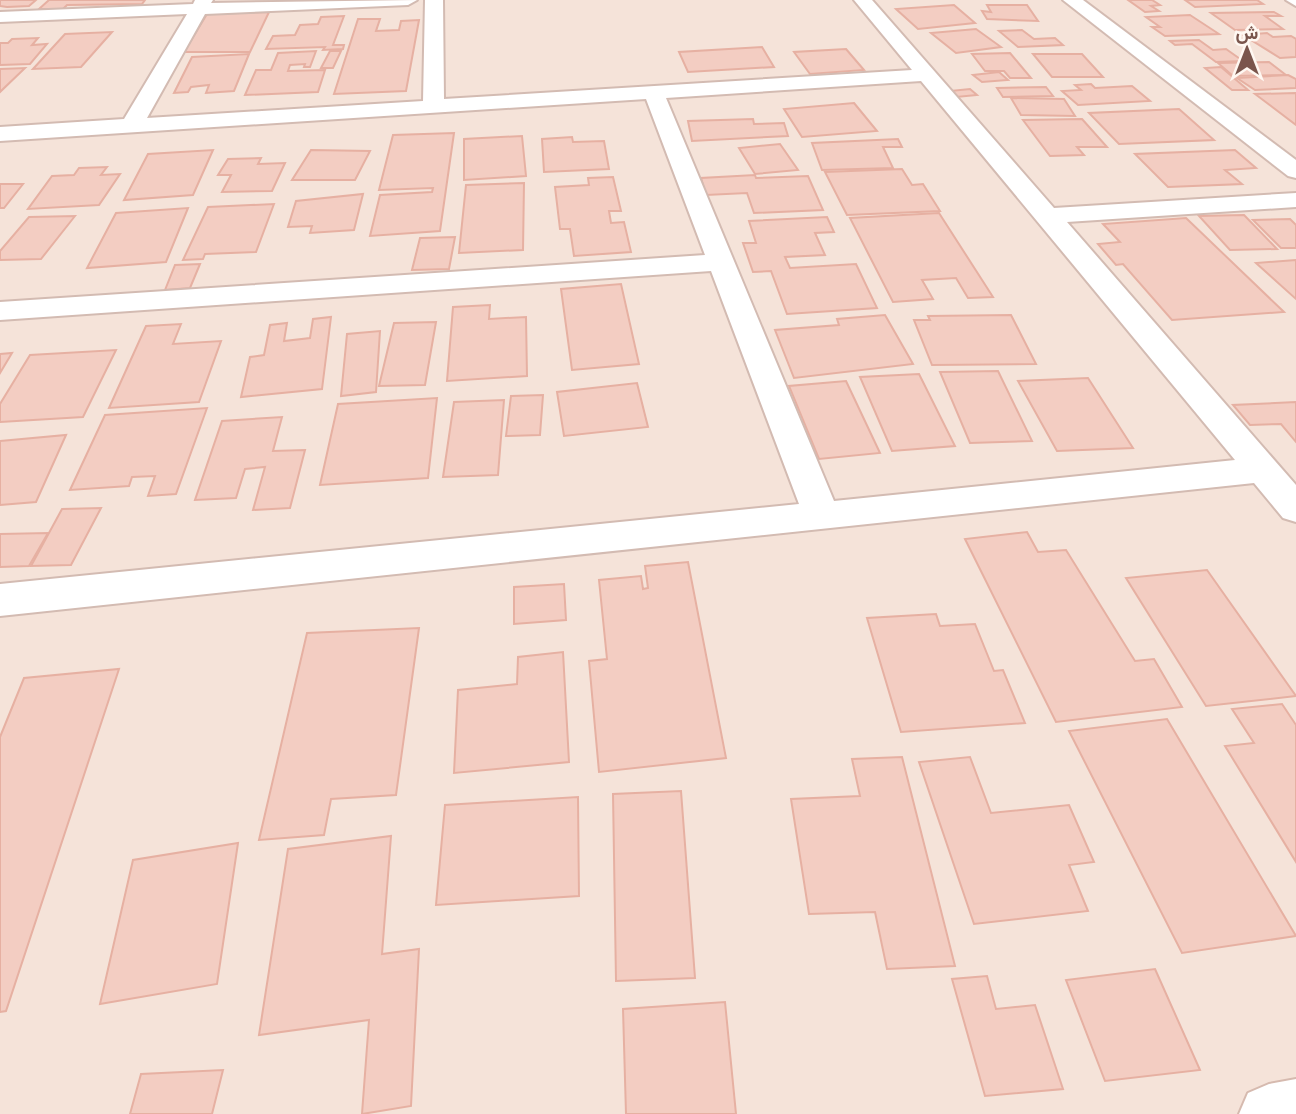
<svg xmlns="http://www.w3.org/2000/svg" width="1296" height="1114" viewBox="0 0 1296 1114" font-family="'Noto Sans',Vazirmatn,sans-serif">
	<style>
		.residential { fill: #f5e3d9 }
		.building { fill: #f3cdc2; stroke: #e6b0a2; stroke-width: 2 }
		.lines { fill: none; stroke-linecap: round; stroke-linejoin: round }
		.street-casing { stroke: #d3bbb2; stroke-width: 4 }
		.secondary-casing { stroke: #d6baaf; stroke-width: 4 }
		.street { fill: #fff; fill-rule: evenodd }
		.secondary { fill: #fff; fill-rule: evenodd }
	</style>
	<rect width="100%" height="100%" fill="#fdf3eb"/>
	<rect class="residential" x="0" y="0" width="1296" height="1114"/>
	<g class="building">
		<polygon points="0,0 36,0 29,6 7,7 0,6"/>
		<polygon points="49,0 145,0 142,4 67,5 63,9 39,9"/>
		<polygon points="1128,0 1152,0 1160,5 1151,6 1159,11 1145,12"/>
		<polygon points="1185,0 1257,0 1263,4 1195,7"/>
		<polygon points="954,5 975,23 918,29 896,9"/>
		<polygon points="987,5 1027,5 1038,21 987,19 982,11 991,12"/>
		<polygon points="269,12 250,52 184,52 207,14"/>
		<polygon points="1274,12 1281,16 1265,16 1283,29 1235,30 1211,13"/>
		<polygon points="1190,15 1219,34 1165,36 1152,27 1160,27 1146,17"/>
		<polygon points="344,16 333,45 344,45 343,49 323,50 325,47 266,49 273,36 295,35 300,25 318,24 321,17"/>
		<polygon points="358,19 380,19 376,31 399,30 401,21 419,20 406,91 334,94"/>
		<polygon points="976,29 1001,47 956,53 931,33"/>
		<polygon points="1022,30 1034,39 1055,38 1063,45 1018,47 999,31"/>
		<polygon points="112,32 81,67 33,69 65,34"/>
		<polygon points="1267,33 1273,37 1291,36 1296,39 1296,57 1280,58 1243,35"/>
		<polygon points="38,38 32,45 47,44 30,64 0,65 0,43 8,43 12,39"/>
		<polygon points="1199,40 1213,50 1226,49 1243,61 1216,62 1192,44 1175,45 1170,41"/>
		<polygon points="762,47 774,67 688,72 679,52"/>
		<polygon points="846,49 864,70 810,74 794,52"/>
		<polygon points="316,51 310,67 304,67 305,64 290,65 288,71 325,70 318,92 245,95 256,70 271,70 278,53"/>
		<polygon points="330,51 341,51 333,68 321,68"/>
		<polygon points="1010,53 1031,78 1010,78 1004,71 985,71 972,54"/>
		<polygon points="249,54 234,91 206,93 209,85 191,87 188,92 174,93 192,57"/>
		<polygon points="1033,54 1082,54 1103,77 1052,77"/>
		<polygon points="1269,62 1286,75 1233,76 1218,63"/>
		<polygon points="1221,67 1248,90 1232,90 1205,68"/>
		<polygon points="25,68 0,92 0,69"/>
		<polygon points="999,72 1008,80 982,82 973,75"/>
		<polygon points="1288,75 1296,79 1296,88 1255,90 1237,78"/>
		<polygon points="1091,84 1095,88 1132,86 1150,101 1078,105 1062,91 1081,90 1075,85"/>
		<polygon points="1046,87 1053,96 1003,97 997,88"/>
		<polygon points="970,89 977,95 956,97 950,91"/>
		<polygon points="1296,93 1296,125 1255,94"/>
		<polygon points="1011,98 1064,99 1075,116 1021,115"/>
		<polygon points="854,103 877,131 802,137 784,109"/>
		<polygon points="1179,109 1214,140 1119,144 1089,113"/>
		<polygon points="753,119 754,124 784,123 788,136 692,141 688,121"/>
		<polygon points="1082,119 1107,147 1077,147 1084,155 1050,156 1023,120"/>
		<polygon points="454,133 440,231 370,236 380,195 432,192 433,188 379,190 393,135"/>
		<polygon points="522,136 526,176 464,180 464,139"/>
		<polygon points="572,137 573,142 604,141 609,169 544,172 542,139"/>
		<polygon points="898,139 902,147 883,147 893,168 822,170 812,143"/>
		<polygon points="780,144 798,170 755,174 739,148"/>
		<polygon points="213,150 193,195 124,200 148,154"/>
		<polygon points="311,150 370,151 355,180 292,180"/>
		<polygon points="1235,150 1256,168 1225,170 1242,184 1168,187 1135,154"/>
		<polygon points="261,158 258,164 285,163 272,191 222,192 231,175 218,175 228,159"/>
		<polygon points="107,167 101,175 120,174 99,205 28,209 52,176 74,175 79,168"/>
		<polygon points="902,169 912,185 923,184 940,211 847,215 825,172"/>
		<polygon points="755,175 756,178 808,176 823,210 754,213 747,193 706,195 701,178"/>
		<polygon points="613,177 621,211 609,211 611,223 624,222 631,252 574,256 570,229 560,229 555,187 589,185 588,178"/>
		<polygon points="524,183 523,250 459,253 466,185"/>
		<polygon points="0,184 23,184 4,208 0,208"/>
		<polygon points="363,194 354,230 310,233 312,226 288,227 296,201"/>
		<polygon points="274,204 256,252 205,254 203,259 183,260 208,207"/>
		<polygon points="188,208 166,262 87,268 116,213"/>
		<polygon points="939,213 993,297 968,298 956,278 922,280 933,299 893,302 850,218"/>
		<polygon points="1244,215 1277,249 1230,250 1199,216"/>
		<polygon points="75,216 41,259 0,260 0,251 29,217"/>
		<polygon points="827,217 834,232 815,233 825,255 785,257 790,268 856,264 877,308 787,314 771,271 753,272 743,243 756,243 749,221"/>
		<polygon points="1186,218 1284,312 1172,320 1123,264 1116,265 1098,244 1120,242 1103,224"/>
		<polygon points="1290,219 1296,225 1296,248 1281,248 1253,220"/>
		<polygon points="455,237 449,269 412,270 420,238"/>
		<polygon points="1296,260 1296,299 1256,263"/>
		<polygon points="200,264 190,288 165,290 175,265"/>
		<polygon points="621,284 639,364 572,370 561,289"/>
		<polygon points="490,305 489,319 526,317 527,376 447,381 453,307"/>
		<polygon points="885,315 913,364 794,378 775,330 839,325 837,319"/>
		<polygon points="1011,315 1036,364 932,365 914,320 930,320 928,316"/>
		<polygon points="331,317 322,389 241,397 250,357 264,355 270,325 287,323 284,341 310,338 313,319"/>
		<polygon points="436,322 425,385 379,386 394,323"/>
		<polygon points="181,324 173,344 221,341 199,402 109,408 146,326"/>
		<polygon points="380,331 376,392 341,396 347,334"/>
		<polygon points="116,350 83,417 0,422 0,404 30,355"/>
		<polygon points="12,353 0,373 0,354"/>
		<polygon points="998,371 1032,441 970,443 940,372"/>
		<polygon points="919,374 955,446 892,451 860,377"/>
		<polygon points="1088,378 1133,448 1057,451 1018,381"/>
		<polygon points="846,381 880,453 819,459 789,386"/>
		<polygon points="637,383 648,427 564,436 557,392"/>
		<polygon points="543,395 540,435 506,436 511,396"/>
		<polygon points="437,398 428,478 320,485 338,404"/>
		<polygon points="504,400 498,475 443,477 454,402"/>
		<polygon points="1296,402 1296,442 1281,424 1250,425 1233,405"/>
		<polygon points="207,408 176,494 148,496 155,476 132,477 129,486 70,490 105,415"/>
		<polygon points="282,417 273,451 305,450 290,508 253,510 265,467 245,469 236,498 195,500 222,421"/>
		<polygon points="66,435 36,502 0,505 0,441"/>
		<polygon points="101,508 71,565 31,566 62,509"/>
		<polygon points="1027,532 1038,552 1066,550 1135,661 1154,659 1182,707 1056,722 965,539"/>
		<polygon points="48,533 29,566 0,567 0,534"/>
		<polygon points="688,562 726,758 599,772 589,661 607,659 599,580 641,576 643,589 648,588 645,566"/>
		<polygon points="1207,570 1296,696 1206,706 1126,578"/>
		<polygon points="564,584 566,620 514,624 514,587"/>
		<polygon points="936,614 940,626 975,624 994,671 1003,670 1025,723 901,732 867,618"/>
		<polygon points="419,628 396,795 331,799 324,835 259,840 307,633"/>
		<polygon points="563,652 569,762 454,773 458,690 517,684 518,657"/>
		<polygon points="119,669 6,1011 0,1012 0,737 24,678"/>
		<polygon points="1282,704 1296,725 1296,862 1225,746 1254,743 1232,709"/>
		<polygon points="1167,719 1296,936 1182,953 1069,731"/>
		<polygon points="902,757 955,966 887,969 875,912 809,914 791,799 860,796 852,759"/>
		<polygon points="970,757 991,813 1069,805 1094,862 1069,865 1088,911 974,924 919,762"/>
		<polygon points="681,791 695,978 616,981 613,794"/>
		<polygon points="578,797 579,896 436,905 445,805"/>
		<polygon points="391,836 382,954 419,949 411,1106 362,1114 369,1020 259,1035 288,849"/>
		<polygon points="238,843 217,984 100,1004 133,860"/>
		<polygon points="1155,969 1200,1070 1105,1081 1066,980"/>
		<polygon points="987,976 996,1009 1035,1005 1063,1089 985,1096 952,979"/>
		<polygon points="725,1002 736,1114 626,1114 623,1009"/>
		<polygon points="223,1070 212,1114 130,1114 141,1074"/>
	</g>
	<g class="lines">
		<defs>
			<g id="street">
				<path d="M195 0H213L211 3 417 0 408 5 205 14 147 118 423 101 425 0H443L444 99 912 70 854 0H872L1054 208 1296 193V207L1067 222 1296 485V522L1283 518 1254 483 0 616V584L799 504 711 271 0 320V302L705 255 646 99 0 141V127L124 119 187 14 0 22V12L193 4ZM921 81 1235 460 834 501 666 98Z"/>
				<polygon points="1063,0 1083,0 1296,160 1296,178 1288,176"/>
				<polygon points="1286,0 1296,0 1296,6"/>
			</g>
			<polygon id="secondary" points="1296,1079 1296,1114 1239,1114 1248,1093 1269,1084"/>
		</defs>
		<use href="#street" class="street-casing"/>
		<use href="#secondary" class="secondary-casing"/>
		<use href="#street" class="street"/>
		<use href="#secondary" class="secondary"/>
	</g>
	<g transform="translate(1247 49)" stroke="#fff8f2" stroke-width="5" paint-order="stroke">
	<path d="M0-5L12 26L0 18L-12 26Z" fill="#7a554c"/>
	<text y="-10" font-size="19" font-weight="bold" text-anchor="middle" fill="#7a554c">ش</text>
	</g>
</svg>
